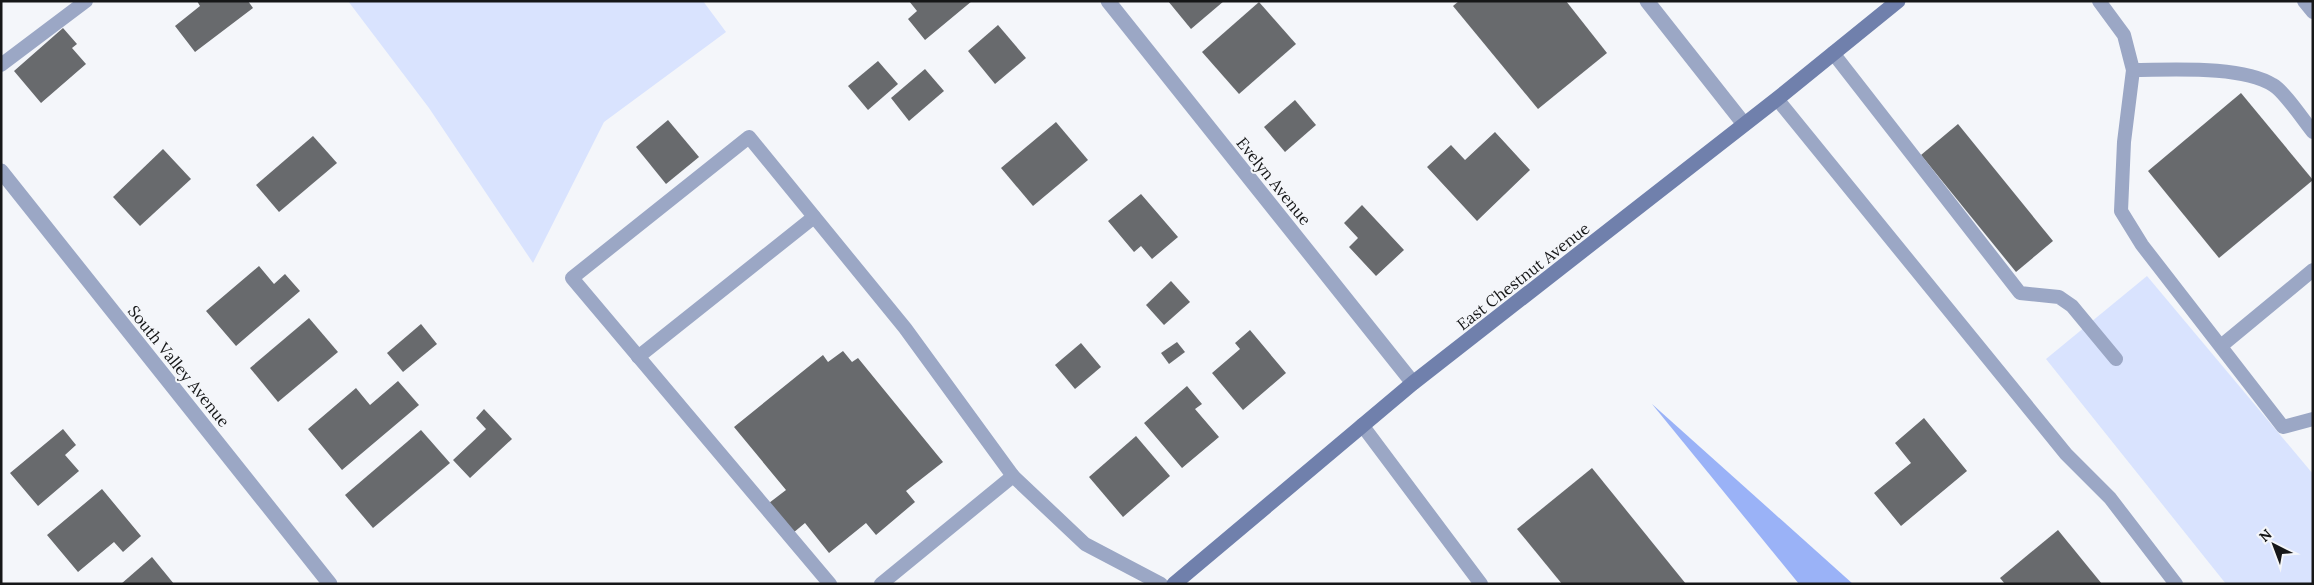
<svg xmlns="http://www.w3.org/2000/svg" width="2314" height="585" viewBox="0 0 2314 585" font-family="Lora,serif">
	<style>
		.green { fill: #d9e3fe }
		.forest { fill: #9ab2f7 }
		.building { fill: #686a6d }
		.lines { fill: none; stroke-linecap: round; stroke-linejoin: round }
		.lane { stroke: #9ba7c5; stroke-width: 14 }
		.street { stroke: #9ba7c5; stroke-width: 15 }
		.secondary { stroke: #7080ac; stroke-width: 15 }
		.labels { text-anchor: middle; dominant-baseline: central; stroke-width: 4; stroke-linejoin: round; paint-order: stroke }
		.street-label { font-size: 16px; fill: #161718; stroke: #f4f6fa }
	</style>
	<rect width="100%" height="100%" fill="#f4f6fa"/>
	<g class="green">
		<polygon points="348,1 703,1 726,32 604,122 533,263 429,108"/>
		<polygon points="2147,276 2313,474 2313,584 2226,584 2046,359"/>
	</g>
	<polygon class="forest" points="1652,404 1853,584 1799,584"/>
	<g class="building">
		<polygon points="197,1 248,1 253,8 195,52 175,26 200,6"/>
		<polygon points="909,1 972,1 925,40 908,19 917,11"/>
		<polygon points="1168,1 1224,1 1191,29"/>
		<polygon points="1459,1 1566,1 1607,53 1538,109 1453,6"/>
		<polygon points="1259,2 1296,44 1239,94 1202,52"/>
		<polygon points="998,25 1026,58 995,84 968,51"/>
		<polygon points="63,28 77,44 72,48 86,64 41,103 14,71"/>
		<polygon points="878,61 898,84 868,110 848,86"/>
		<polygon points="925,69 944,91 909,121 891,98"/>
		<polygon points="2241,93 2313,180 2219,258 2148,171"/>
		<polygon points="1295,100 1316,125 1285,152 1264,127"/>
		<polygon points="668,120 699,157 666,184 636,147"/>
		<polygon points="1056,122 1088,160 1033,206 1001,168"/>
		<polygon points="1958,124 2053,241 2016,272 1921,155"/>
		<polygon points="1495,132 1530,170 1477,221 1427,167 1451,145 1465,160"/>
		<polygon points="313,136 337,163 279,212 256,185"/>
		<polygon points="163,149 191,179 140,226 113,197"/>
		<polygon points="1141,194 1178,237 1152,259 1141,246 1134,252 1108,221"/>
		<polygon points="1362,205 1404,250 1376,276 1349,247 1358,238 1344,223"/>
		<polygon points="259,266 274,284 285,274 300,291 236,346 206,311"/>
		<polygon points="1171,281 1190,302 1164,325 1146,305"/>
		<polygon points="309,318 338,352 278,402 250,368"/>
		<polygon points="421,324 437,344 403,372 387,353"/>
		<polygon points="1250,330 1286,373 1243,410 1212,373 1240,349 1235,343"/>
		<polygon points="1177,342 1185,352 1169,364 1161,353"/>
		<polygon points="1081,343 1101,367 1075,389 1055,365"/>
		<polygon points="843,351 852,362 858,358 943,462 906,491 915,502 876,535 866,523 829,553 805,523 793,533 769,503 786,490 734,427 823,355 828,362"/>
		<polygon points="398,381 419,405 342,470 308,429 356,388 370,405"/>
		<polygon points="1187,386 1202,404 1195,409 1219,437 1182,468 1144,423"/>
		<polygon points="484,409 512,439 470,478 453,460 486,429 476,418"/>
		<polygon points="1924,418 1967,471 1901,526 1874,493 1911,463 1895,443"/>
		<polygon points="63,429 76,445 65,455 79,471 38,506 10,473"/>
		<polygon points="421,430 450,463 373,528 345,495"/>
		<polygon points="1136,436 1170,476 1123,517 1089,477"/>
		<polygon points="1592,468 1686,584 1562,584 1517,529"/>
		<polygon points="102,489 141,536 123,552 114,542 78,572 47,535"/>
		<polygon points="2058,530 2102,584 2005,584 2000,578"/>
		<polygon points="152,557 174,584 121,584"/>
	</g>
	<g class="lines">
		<g class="lane">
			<polyline points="2099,1 2124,35 2133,70 2124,142 2121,211 2142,245 2283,427 2313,419"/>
			<polyline points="2304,1 2313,12"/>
			<polyline points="1833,53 2020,293 2059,297 2072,306 2116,359"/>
			<polyline points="1,65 86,1"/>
			<path d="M2133 70C2170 70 2241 65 2273 85 2284 91 2304 121 2313 132"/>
			<polyline points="1777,99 2066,454 2110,498 2176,584"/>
			<polyline points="2221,346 2313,270"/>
			<polyline points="638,357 814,217"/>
			<polyline points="1362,425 1481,584"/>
			<polyline points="830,584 572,278 749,137 905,328 1013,476 1085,544 1161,584"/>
			<polyline points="881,584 1013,476"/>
		</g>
		<g class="street">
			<polyline points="1108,1 1413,383"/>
			<polyline points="1647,1 1744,124"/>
			<polyline points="1,171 330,584"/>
		</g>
		<polyline class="secondary" points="1174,584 1413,383 1777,99 1898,1"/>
	</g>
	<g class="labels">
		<g class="street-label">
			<text transform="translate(1274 181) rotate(51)">Evelyn Avenue</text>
			<text transform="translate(1523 276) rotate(-38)">East Chestnut Avenue</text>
			<text transform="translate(179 366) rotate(51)">South Valley Avenue</text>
		</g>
	</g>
	<rect width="2314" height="585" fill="none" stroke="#161718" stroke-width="5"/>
	<g transform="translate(2274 545) rotate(318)" stroke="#f4f6fa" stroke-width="4" paint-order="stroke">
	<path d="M0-4L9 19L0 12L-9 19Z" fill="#161718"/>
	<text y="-8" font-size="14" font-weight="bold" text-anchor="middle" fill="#161718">N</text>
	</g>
</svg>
